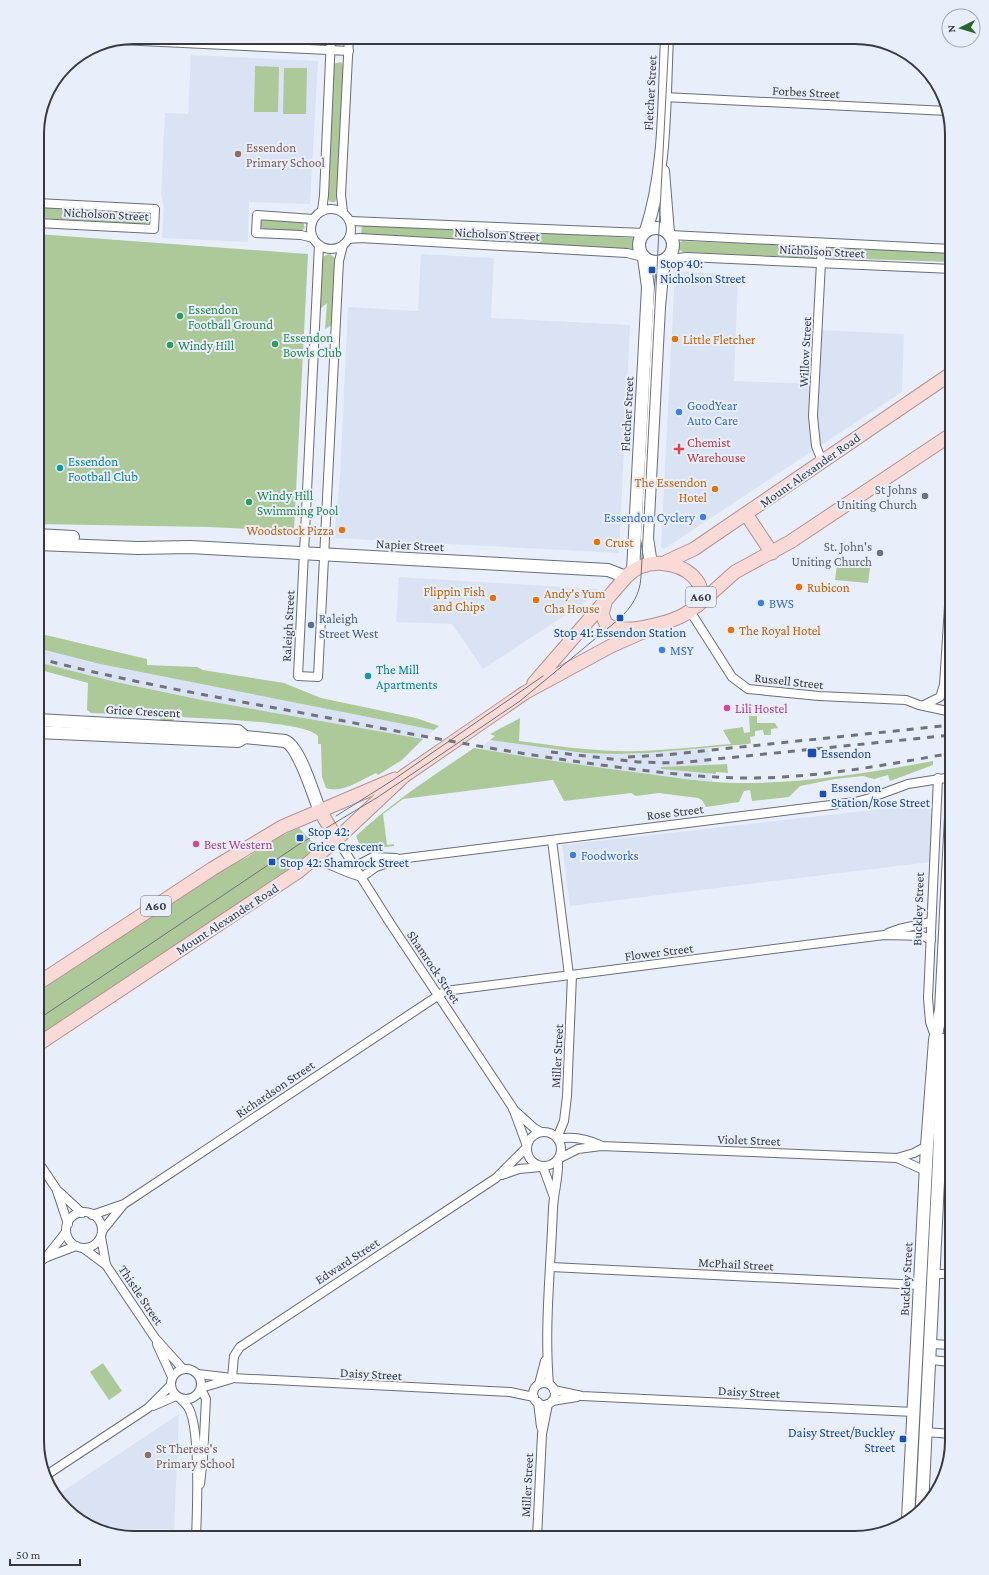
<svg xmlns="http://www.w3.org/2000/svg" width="989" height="1575" viewBox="0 0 989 1575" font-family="'Crimson Pro',serif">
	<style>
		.built { fill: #dae3f4 }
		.green { fill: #adc899 }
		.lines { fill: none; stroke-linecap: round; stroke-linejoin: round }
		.street-casing { stroke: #686d77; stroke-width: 10 }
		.secondary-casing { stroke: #686d77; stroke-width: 14 }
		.primary-casing { stroke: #b49290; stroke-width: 15 }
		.street { stroke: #fff; stroke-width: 8 }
		.secondary { stroke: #fff; stroke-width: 12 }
		.primary { stroke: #fadad6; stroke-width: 13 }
		.tram { stroke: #70737a; stroke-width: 1 }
		.rail { stroke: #70737a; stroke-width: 3; stroke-dasharray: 7 7; stroke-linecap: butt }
		.education-dot { fill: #8d6e63; stroke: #e9effa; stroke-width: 1.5 }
		.transit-dot { fill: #1a4fb4; stroke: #e9effa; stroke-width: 1.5 }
		.leisure-dot { fill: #2e9e5b; stroke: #e9effa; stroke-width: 1.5 }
		.food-dot { fill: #e8710a; stroke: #e9effa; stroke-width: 1.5 }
		.shop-dot { fill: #3f7fe0; stroke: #e9effa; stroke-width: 1.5 }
		.health-dot { fill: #e0444e; stroke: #e9effa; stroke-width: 1.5 }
		.culture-dot { fill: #0f9aa8; stroke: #e9effa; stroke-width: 1.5 }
		.worship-dot { fill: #6b7280; stroke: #e9effa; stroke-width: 1.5 }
		.service-dot { fill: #5c6f8a; stroke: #e9effa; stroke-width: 1.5 }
		.hotel-dot { fill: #d1479c; stroke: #e9effa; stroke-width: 1.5 }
		.labels { text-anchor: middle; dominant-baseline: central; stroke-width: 4; stroke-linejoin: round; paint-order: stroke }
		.shield { fill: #e9effa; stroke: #6d7077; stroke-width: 1 }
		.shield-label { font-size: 12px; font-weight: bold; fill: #383a3f }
		.street-label { font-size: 13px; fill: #383a3f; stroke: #e9effa }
		.education-label { font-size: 13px; fill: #785e54; stroke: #e9effa; text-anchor: start }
		.transit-label { font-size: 13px; fill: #164399; stroke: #e9effa; text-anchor: start }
		.leisure-label { font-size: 13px; fill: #27864d; stroke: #e9effa; text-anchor: start }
		.food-label { font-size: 13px; fill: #c56008; stroke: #e9effa; text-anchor: start }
		.shop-label { font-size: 13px; fill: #366cbe; stroke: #e9effa; text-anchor: start }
		.health-label { font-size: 13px; fill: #be3a42; stroke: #e9effa; text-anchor: start }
		.culture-label { font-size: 13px; fill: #0d838f; stroke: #e9effa; text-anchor: start }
		.worship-label { font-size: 13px; fill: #5b616d; stroke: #e9effa; text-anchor: end }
		.service-label { font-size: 13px; fill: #4e5e75; stroke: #e9effa; text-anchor: start }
		.hotel-label { font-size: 13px; fill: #b23c85; stroke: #e9effa; text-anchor: start }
		.rim { fill: none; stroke: #383a3f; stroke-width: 2 }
	</style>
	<rect width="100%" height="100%" fill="#e9effa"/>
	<g class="built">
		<polygon points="191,55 318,61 310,204 249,202 248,242 162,238 164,206 161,194 165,113 188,114"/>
		<polygon points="421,254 494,258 491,318 630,325 619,553 334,538 340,476 348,307 418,311"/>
		<polygon points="675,271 738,275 734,381 815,384 818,330 904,334 902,392 664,549 661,547"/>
		<polygon points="399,577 598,589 599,593 483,669 452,624 396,622"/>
		<polygon points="37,648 100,664 434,730 423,739 202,700 116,682 37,662"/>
		<polygon points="490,740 584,753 615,754 647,753 709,747 711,764 661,767 661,769 711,774 712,782 593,767 480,749"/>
		<polygon points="934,803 931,862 570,906 562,845"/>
		<polygon points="179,1414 174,1533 169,1529 119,1529 118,1534 80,1522 57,1495"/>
	</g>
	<g class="green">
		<polygon points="341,62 344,67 338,197 335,202 331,202 327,199 333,64"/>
		<polygon points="255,66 279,67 278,112 254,112"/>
		<polygon points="284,68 307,68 306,114 283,114"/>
		<polygon points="37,207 146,213 150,215 151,220 148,223 144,224 37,218"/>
		<polygon points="264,219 303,222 305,228 299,232 262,229 260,223"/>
		<polygon points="362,224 487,230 489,231 490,237 486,242 361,235"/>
		<polygon points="512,231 632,238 634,240 633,249 626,250 512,243 508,241 506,237 508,232"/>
		<polygon points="37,234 308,254 294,531 209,527 37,524"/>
		<polygon points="683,241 811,246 817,250 818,254 814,258 683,252 677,248 678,243"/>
		<polygon points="831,248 952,252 952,262 833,258 827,256 826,252"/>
		<polygon points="330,254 335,258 336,262 332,325 325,329 327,303 320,309 322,259 324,256"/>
		<polygon points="837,565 870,568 868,583 835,580"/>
		<polygon points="37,633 147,659 147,665 197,667 203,670 284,683 321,698 416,718 439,726 434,730 100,664 37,648"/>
		<path d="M37 662 116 682 202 700 423 739 402 760 378 775 376 773C362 779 343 794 326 788L322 777 321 744H318V736C306 721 199 718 175 717L171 724H157L162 716 91 713 87 710 88 683 37 669Z"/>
		<path d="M749 716H757V723H775L778 728 771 729V735H764L763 730 755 731V736L750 737 751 743 748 744 647 753 615 754 584 753 490 740 495 736 490 734 520 718 519 741C551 745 583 750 616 751 654 752 693 747 731 744L723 730 743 727 744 733 750 732Z"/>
		<path d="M474 748C527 757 580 765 633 772 666 776 701 782 735 783 800 784 869 773 933 761V765L890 781 888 775 874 779 863 776 835 779 800 786 789 797 752 801 750 790 744 791 739 802 706 807 702 800 698 798 659 793 636 796 631 793 564 801 553 780 403 799 383 814 387 845 394 844V846L368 849 359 843 356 836C392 802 433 776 474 748Z"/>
		<polygon points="727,764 728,773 716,772 716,774 661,769 661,767"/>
		<polygon points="299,828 317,847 294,868 37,1039 37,991 219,870 246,858 277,838"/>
		<polygon points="103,1363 122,1391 109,1400 90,1372"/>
	</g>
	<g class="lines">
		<defs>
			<g id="street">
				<polyline points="120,40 349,51"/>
				<polyline points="664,97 947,111"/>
				<circle cx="331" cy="229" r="20"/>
				<polyline points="322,211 324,195 331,37"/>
				<polyline points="343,212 341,195 349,37"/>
				<polyline points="313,219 257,215 256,233 301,235 313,238"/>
				<polyline points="350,221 644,233"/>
				<polyline points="37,223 154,229 155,209 37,203"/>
				<polyline points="670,235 952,249"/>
				<polyline points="349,239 360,238 627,253 643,257"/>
				<polyline points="319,245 298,676 318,677 339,261 343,245"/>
				<polyline points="667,259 687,257 952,269"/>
				<polyline points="822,461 816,446 813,416 822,243"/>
				<polyline points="690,611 732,677 748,689 819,696 906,700 919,705 952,712"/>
				<polyline points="924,705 940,697 944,685 952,559"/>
				<polyline points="337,839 390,923 513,1108 527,1146"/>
				<polyline points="552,840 569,975"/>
				<path d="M313 859C330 863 345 873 362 877"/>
				<polyline points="356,866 373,857 396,858"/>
				<polyline points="362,877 376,867 399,859 855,802 870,798 908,784 952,777"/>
				<polyline points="888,933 899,929 931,922"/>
				<polyline points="935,1036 930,1022 928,998 938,778"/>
				<polyline points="941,1098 949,1087 952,1007"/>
				<polyline points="513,1109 534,1128 541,1132"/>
				<circle cx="544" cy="1149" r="17"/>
				<polyline points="557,1138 564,1121 567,1096 572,975"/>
				<path d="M558 1139C572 1136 587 1139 600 1145"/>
				<polyline points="940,1140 952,1140"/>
				<polyline points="897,1158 914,1153 927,1146"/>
				<polyline points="558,1159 578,1149 601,1146 897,1158 926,1171"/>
				<polyline points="37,1160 57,1190 82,1213"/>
				<polyline points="543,1167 554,1197"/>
				<polyline points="502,1175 519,1169 541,1167"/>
				<polyline points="57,1191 68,1224"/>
				<circle cx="84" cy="1230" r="18"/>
				<polyline points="92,1215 124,1204 445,991 884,935 923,936 931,940"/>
				<polyline points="102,1231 123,1205"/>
				<polyline points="101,1237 106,1265 155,1338 183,1369"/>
				<polyline points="83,1248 106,1265"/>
				<polyline points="47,1256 66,1232"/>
				<polyline points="37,1263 47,1257 76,1246"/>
				<polyline points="551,1267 920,1285"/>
				<polyline points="934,1274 952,1274"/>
				<polyline points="157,1344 172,1377"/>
				<polyline points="931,1344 952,1345"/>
				<polyline points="930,1360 952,1362"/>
				<circle cx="186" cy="1384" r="15"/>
				<polyline points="198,1374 232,1378 510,1392 534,1397"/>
				<polyline points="232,1378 234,1356 240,1347 496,1178 526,1148"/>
				<circle cx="544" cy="1394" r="11"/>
				<polyline points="539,1384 545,1361"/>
				<path d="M549 1384C544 1326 551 1266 553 1208 554 1191 559 1176 558 1160"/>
				<polyline points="201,1388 231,1379"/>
				<polyline points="554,1390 582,1396 914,1412"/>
				<path d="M180 1398C182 1401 186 1404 188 1407 201 1427 197 1511 196 1538"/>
				<polyline points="552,1401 577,1397"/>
				<polyline points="538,1402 541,1427"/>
				<polyline points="153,1406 176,1396"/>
				<polyline points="925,1432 952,1434"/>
				<polyline points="45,1476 148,1408 171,1385"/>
				<polyline points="200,1484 203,1458 206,1399 201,1389"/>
				<polyline points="537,1538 542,1434 548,1404"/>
			</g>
			<g id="secondary">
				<polyline points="663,171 668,233"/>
				<circle cx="656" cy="245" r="17"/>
				<path d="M646 231C666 170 664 101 667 37"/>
				<polyline points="37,535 73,537"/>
				<polyline points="37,544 138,548 190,547 608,570 626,577"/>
				<polyline points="651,564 647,538 659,307 662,275 665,260"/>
				<polyline points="633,571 648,287 644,258"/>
				<path d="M37 720 238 731 245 737 285 741C300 747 313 795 320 811"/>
				<polyline points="37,732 238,741 245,737"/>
				<polyline points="922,1507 939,1161 943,1040"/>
				<polyline points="908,1519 927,1146 935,1040 941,1010 952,797"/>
			</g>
			<g id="primary">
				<polyline points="746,514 772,553"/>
				<polyline points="666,562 694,549 952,373"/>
				<polyline points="697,606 735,572 790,542 952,434"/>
				<path d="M534 683 626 577C667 534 758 604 650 626 637 629 618 632 606 624L602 614 605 603"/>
				<polyline points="320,811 337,839"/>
				<polyline points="37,984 212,869 282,827 395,779"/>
				<polyline points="37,1045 299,871 337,839 404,776 526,692 611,646 663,623"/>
			</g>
		</defs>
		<use href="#street" class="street-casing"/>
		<use href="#secondary" class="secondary-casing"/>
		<use href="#primary" class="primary-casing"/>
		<use href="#street" class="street"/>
		<use href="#secondary" class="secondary"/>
		<use href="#primary" class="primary"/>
		<g class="tram">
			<polyline points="336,816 393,780 543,676"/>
			<path d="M37 1020 298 845 378 797 520 701 619 619C632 607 640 594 641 577L669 37"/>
		</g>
		<g class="rail">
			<path d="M37 658C135 684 235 700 334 719 425 737 517 754 609 766 656 772 702 778 749 778 816 778 886 765 952 753"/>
			<polyline points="551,752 638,762 677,763 952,735"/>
			<polyline points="628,757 664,755 952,725"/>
		</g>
	</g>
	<g class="education-dot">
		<circle cx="238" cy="154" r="4"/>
		<circle cx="148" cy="1455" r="4"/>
	</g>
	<g class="transit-dot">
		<rect x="648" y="266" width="8" height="8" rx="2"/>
		<rect x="616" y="614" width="8" height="8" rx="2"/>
		<rect x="807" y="748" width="10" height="10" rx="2"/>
		<rect x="819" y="790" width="8" height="8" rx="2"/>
		<rect x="296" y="834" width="8" height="8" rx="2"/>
		<rect x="268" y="858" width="8" height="8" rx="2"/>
		<rect x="899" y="1435" width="8" height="8" rx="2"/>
	</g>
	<g class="leisure-dot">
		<circle cx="180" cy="316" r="4"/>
		<circle cx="275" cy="344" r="4"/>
		<circle cx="170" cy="345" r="4"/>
		<circle cx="249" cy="502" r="4"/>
	</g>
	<g class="food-dot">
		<circle cx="675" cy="339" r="4"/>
		<circle cx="715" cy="489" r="4"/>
		<circle cx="342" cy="530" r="4"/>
		<circle cx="597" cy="542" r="4"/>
		<circle cx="799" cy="587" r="4"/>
		<circle cx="493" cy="598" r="4"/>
		<circle cx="536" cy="600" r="4"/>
		<circle cx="731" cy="630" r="4"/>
	</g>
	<g class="shop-dot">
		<circle cx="679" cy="412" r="4"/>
		<circle cx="703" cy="517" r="4"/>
		<circle cx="761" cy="603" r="4"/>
		<circle cx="662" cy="650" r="4"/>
		<circle cx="573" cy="855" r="4"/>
	</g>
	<path class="health-dot" d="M677 443h4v4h4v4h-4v4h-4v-4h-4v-4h4z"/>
	<g class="culture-dot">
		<circle cx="60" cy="468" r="4"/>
		<circle cx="368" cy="676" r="4"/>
	</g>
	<g class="worship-dot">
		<circle cx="925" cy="496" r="4"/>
		<circle cx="880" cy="553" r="4"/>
	</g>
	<circle class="service-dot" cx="311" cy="625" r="4"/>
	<g class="hotel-dot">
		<circle cx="727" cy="708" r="4"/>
		<circle cx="196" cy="844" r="4"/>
	</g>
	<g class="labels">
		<g class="shield">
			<rect x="686" y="587" width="30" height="20" rx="3"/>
			<rect x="141" y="896" width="30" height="20" rx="3"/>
		</g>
		<g class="shield-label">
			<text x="701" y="597">A60</text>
			<text x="156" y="906">A60</text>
		</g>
		<g class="street-label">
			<text transform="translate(806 92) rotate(3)">Forbes Street</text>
			<text transform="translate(650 93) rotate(-87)">Fletcher Street</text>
			<text transform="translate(106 214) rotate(3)">Nicholson Street</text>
			<text transform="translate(497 234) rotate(3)">Nicholson Street</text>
			<text transform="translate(822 251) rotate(3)">Nicholson Street</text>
			<text transform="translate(805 352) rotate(-87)">Willow Street</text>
			<text transform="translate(627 414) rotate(-87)">Fletcher Street</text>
			<text transform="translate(810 470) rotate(-35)">Mount Alexander Road</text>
			<text transform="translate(410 545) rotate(3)">Napier Street</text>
			<text transform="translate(288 626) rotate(-87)">Raleigh Street</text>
			<text transform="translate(789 681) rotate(6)">Russell Street</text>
			<text transform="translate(143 711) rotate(3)">Grice Crescent</text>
			<text transform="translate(675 812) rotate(-7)">Rose Street</text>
			<text transform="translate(918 909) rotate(-88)">Buckley Street</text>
			<text transform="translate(227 919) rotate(-33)">Mount Alexander Road</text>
			<text transform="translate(659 952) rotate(-7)">Flower Street</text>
			<text transform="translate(434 967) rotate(56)">Shamrock Street</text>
			<text transform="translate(557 1056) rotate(-87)">Miller Street</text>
			<text transform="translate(275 1089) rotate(-34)">Richardson Street</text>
			<text transform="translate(749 1140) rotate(2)">Violet Street</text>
			<text transform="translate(347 1261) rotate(-33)">Edward Street</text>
			<text transform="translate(736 1264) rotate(3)">McPhail Street</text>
			<text transform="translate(906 1279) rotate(-87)">Buckley Street</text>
			<text transform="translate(141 1295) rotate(56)">Thistle Street</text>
			<text transform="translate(371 1374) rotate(3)">Daisy Street</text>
			<text transform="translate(749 1392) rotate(3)">Daisy Street</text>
			<text transform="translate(527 1485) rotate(-87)">Miller Street</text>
		</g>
		<g class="education-label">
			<text x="246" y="147">Essendon<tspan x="246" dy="15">Primary School</tspan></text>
			<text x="156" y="1448">St Therese's<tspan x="156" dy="15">Primary School</tspan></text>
		</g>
		<g class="transit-label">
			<text x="660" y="263">Stop 40:<tspan x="660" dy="15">Nicholson Street</tspan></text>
			<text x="620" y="632" text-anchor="middle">Stop 41: Essendon Station</text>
			<text x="821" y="753">Essendon</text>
			<text x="831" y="787">Essendon<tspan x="831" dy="15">Station/Rose Street</tspan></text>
			<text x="308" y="831">Stop 42:<tspan x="308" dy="15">Grice Crescent</tspan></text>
			<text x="280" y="862">Stop 42: Shamrock Street</text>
			<text x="895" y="1432" text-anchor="end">Daisy Street/Buckley<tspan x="895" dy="15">Street</tspan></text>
		</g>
		<g class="leisure-label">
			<text x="188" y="309">Essendon<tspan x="188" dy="15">Football Ground</tspan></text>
			<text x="283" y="337">Essendon<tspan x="283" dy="15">Bowls Club</tspan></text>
			<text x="178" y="345">Windy Hill</text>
			<text x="257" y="495">Windy Hill<tspan x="257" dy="15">Swimming Pool</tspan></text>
		</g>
		<g class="food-label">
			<text x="683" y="339">Little Fletcher</text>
			<text x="707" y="482" text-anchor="end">The Essendon<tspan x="707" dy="15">Hotel</tspan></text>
			<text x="334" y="530" text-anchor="end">Woodstock Pizza</text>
			<text x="605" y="542">Crust</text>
			<text x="807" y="587">Rubicon</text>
			<text x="485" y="591" text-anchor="end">Flippin Fish<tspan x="485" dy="15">and Chips</tspan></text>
			<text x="544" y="593">Andy's Yum<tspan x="544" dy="15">Cha House</tspan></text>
			<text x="739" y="630">The Royal Hotel</text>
		</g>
		<g class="shop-label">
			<text x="687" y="405">GoodYear<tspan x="687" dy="15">Auto Care</tspan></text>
			<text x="695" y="517" text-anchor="end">Essendon Cyclery</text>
			<text x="769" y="603">BWS</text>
			<text x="670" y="650">MSY</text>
			<text x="581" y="855">Foodworks</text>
		</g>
		<g class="health-label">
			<text x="687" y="442">Chemist<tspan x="687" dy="15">Warehouse</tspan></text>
		</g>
		<g class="culture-label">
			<text x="68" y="461">Essendon<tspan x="68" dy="15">Football Club</tspan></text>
			<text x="376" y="669">The Mill<tspan x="376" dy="15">Apartments</tspan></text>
		</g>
		<g class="worship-label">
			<text x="917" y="489">St Johns<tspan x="917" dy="15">Uniting Church</tspan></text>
			<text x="872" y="546">St. John's<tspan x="872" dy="15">Uniting Church</tspan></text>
		</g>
		<g class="service-label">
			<text x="319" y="618">Raleigh<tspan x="319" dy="15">Street West</tspan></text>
		</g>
		<g class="hotel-label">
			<text x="735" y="708">Lili Hostel</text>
			<text x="204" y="844">Best Western</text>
		</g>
	</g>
	<path d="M0 0H989V1575H0ZM134 44H855A90 90 0 0 1 945 134V1441A90 90 0 0 1 855 1531H134A90 90 0 0 1 44 1441V134A90 90 0 0 1 134 44Z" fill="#e9effa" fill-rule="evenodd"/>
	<path class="rim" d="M134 44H855A90 90 0 0 1 945 134V1441A90 90 0 0 1 855 1531H134A90 90 0 0 1 44 1441V134A90 90 0 0 1 134 44Z"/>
	<g transform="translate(961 28) rotate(265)"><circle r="19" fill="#e9effa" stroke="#a2a7af"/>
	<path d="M0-3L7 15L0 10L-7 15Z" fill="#28662e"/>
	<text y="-6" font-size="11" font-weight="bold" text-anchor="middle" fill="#383a3f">N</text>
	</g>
	<path d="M10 1559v6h70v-6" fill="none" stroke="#383a3f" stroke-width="2"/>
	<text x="16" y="1559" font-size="12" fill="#383a3f" stroke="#e9effa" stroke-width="3" paint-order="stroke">50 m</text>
</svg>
